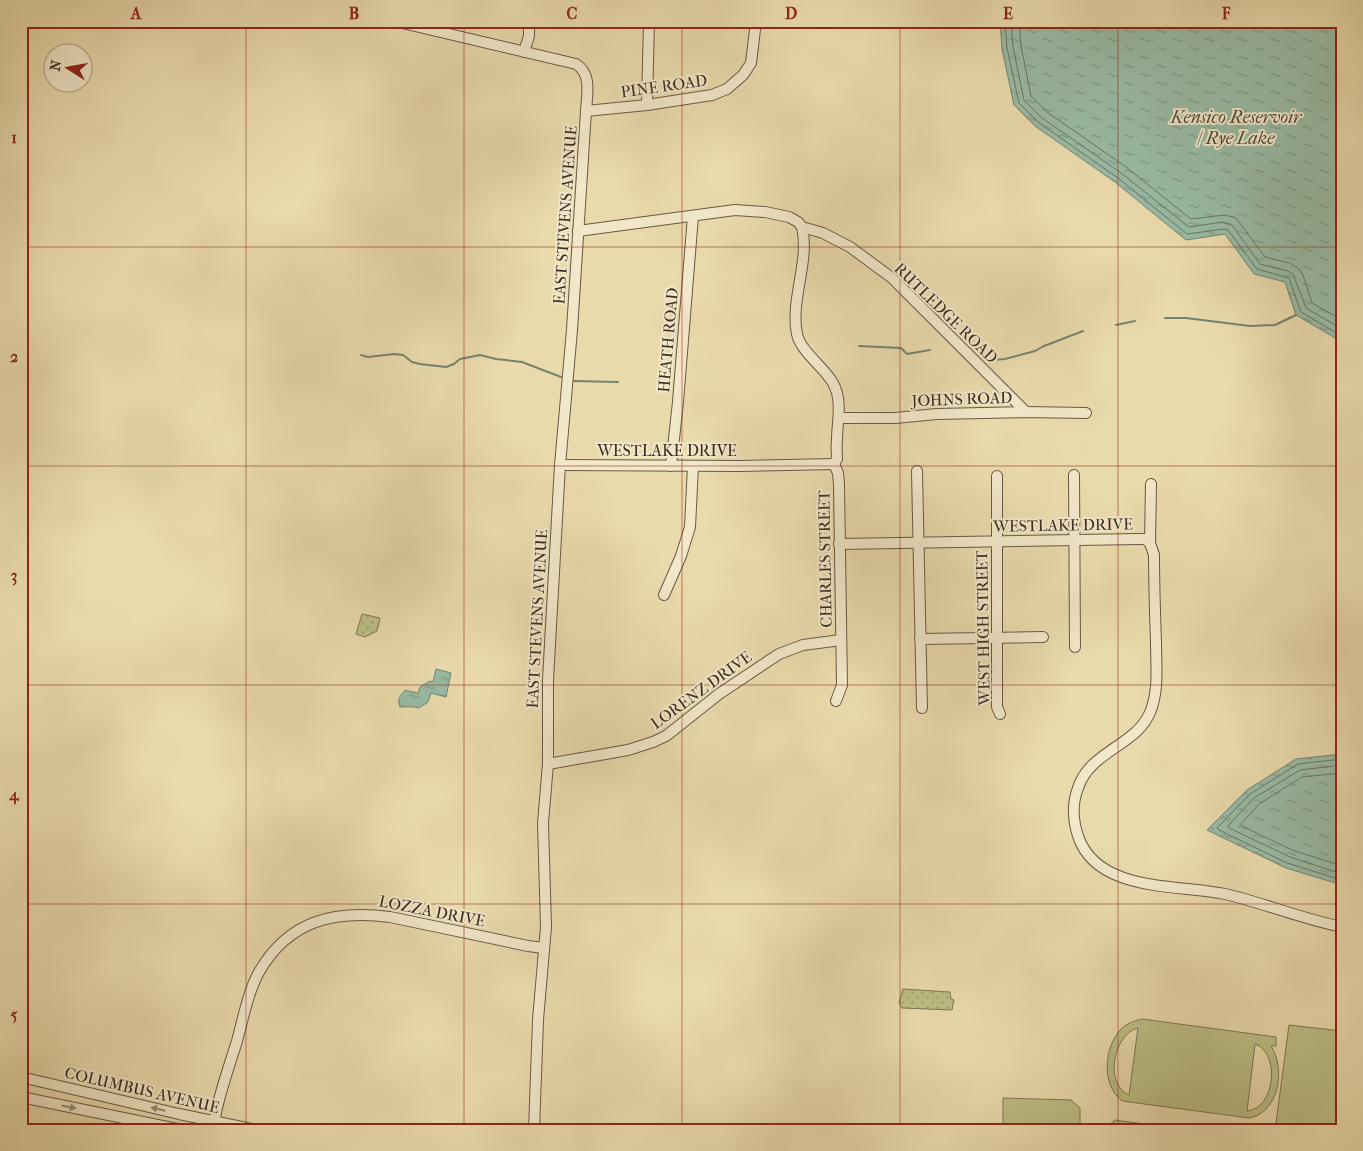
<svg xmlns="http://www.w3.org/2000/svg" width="1363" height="1151" viewBox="0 0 1363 1151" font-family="'IM FELL French Canon',serif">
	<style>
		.green { fill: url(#green-dots); stroke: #7c7654 }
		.pitch { fill: #bcbe85; stroke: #7c7654; fill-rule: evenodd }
		.water { fill: url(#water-ripples); stroke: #748371 }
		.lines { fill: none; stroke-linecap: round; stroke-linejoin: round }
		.shore { stroke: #6b7464; stroke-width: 1 }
		.stream { stroke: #748371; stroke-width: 2 }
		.minor-casing { stroke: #685945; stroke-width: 12 }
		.minor { stroke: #f1e7c9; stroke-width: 10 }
		.oneway { fill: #978a76 }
		.grid { fill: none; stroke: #8f2418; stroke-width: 1; stroke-opacity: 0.55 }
		.labels { text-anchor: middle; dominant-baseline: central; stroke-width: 4; stroke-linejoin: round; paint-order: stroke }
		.street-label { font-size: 16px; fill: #3d2e23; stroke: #f1e7c9 }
		.water-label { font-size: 18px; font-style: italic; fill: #4f4a3d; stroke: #f1e7c9 }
		.neatline { fill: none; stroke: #8f2418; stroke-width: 2 }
		.grid-label { font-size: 16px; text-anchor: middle; font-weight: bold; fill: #8f2418 }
	</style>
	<defs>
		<pattern id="green-dots" width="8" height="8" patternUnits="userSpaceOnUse" patternTransform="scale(1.25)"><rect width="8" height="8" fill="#bcbe85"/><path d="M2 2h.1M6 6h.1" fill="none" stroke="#9a9b6c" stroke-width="1.8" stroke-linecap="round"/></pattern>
		<pattern id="water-ripples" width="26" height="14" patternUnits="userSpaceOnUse" patternTransform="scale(1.25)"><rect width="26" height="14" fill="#99bba5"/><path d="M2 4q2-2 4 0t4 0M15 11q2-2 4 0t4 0" fill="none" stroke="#7e9886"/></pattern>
	</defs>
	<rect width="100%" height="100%" fill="#e9daac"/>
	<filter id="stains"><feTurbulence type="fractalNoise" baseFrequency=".004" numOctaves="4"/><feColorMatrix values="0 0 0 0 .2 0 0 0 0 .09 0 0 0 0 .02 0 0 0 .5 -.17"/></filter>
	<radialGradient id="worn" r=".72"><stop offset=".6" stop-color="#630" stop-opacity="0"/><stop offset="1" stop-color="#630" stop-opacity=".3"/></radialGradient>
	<g class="green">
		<polygon points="362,614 380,618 377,631 365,637 356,634"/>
		<polygon points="903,989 950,992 951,999 954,1000 952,1010 902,1008 899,1003"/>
	</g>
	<g class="pitch">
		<path d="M1142 1019 1276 1037V1046H1271C1286 1069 1279 1113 1249 1118L1122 1101C1101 1085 1104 1047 1121 1029 1127 1023 1134 1021 1142 1019ZM1138 1028 1129 1095C1104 1085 1113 1034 1138 1028ZM1255 1044C1281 1053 1275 1109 1247 1111Z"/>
		<polygon points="1289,1025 1342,1031 1341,1129 1276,1123"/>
		<polygon points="1003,1098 1071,1100 1080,1108 1080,1130 1003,1130"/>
		<polygon points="1115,1120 1152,1125 1152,1130 1109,1130 1110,1124"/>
	</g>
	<g class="water">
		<polygon points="1000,21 1342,21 1342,342 1296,315 1285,282 1254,274 1225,234 1186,240 1115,182 1035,126 1014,105 1002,49"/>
		<path d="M436 669 451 673 446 697 431 693 428 702 419 708C413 706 406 707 400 707 397 700 400 694 406 690L408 691 418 693 420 687 430 681 433 682Z"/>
		<polygon points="1342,754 1342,885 1286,868 1207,830 1247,790 1296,759"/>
	</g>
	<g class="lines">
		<g class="shore">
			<polyline points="1005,21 1007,48 1019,103 1038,122 1118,178 1187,234 1224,229 1228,230 1257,269 1289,278 1301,312 1342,336"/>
			<polyline points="1011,21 1013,47 1024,100 1042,118 1121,173 1189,227 1223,222 1232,225 1260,264 1288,271 1293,274 1306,308 1342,329"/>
			<polyline points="1019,21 1021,46 1031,96 1047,112 1126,167 1191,219 1225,215 1236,218 1265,257 1290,263 1299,269 1303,275 1312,303 1342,320"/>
			<polyline points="1342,759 1298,764 1250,794 1217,828 1219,830 1287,863 1342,880"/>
			<polyline points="1342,765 1300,770 1254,798 1228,826 1229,828 1290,857 1342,874"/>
			<polyline points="1342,773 1302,777 1259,804 1241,824 1242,826 1292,850 1342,866"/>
		</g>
		<g class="stream">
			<polyline points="1165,318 1186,318 1250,326 1275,325 1296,315"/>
			<polyline points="1116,325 1135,321"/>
			<polyline points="859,346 901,348 907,354 930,350"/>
			<polyline points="361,355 368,357 394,354 403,355 412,362 420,364 446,367 454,364 460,359 480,355 496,359 522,362 561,377"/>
			<polyline points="991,360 1005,359 1035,351 1044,346 1083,331"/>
			<polyline points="573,381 618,382"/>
		</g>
		<defs>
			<g id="minor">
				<path d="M394 21 576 64C592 74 587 94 586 111L572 330 560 465 548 680V764L543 823 546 927 538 1020 534 1130"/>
				<polyline points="524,52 529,36 529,21"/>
				<polyline points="647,105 649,21"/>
				<polyline points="586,111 647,105 712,95 727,89 743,75 751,63 756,21"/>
				<path d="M802 227C810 261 790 300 797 334 800 351 825 368 833 383 843 401 837 421 837 440 836 446 837 453 837 459L834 464 838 473 839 484 842 685 836 701"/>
				<polyline points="578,231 735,210 765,212 789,217 798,222 802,227 823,233 850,247 892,278 1026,412"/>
				<polyline points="839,418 895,418 937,414 1026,412 1086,413"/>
				<polyline points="560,465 740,466 834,464"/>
				<polyline points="671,466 678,402 693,216"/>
				<polyline points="917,471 922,708"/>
				<polyline points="1074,475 1075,647"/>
				<polyline points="997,476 997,707 1000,714"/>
				<polyline points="1150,543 1151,484"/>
				<path d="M839 544 1139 539H1145L1150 543 1154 555C1154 584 1155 613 1156 642 1156 664 1159 688 1151 710 1138 746 1090 750 1078 788 1072 803 1073 821 1078 836 1097 893 1178 884 1225 894 1264 903 1302 919 1342 927"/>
				<polyline points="664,595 681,556 690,527 693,466"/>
				<polyline points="920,639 1043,637"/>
				<polyline points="548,764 628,750 653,742 666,736 719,694 779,654 803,645 841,640"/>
				<polyline points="21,1077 179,1114 257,1130"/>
				<polyline points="21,1097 182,1130"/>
				<path d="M213 1130C217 1100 228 1070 237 1041 243 1019 248 992 259 972 289 920 334 910 390 917L528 946 544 948"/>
			</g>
		</defs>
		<use href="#minor" class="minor-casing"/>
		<use href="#minor" class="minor"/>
	</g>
	<defs><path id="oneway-solid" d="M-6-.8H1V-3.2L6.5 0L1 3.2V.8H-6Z" transform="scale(1.25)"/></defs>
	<g class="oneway">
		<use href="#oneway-solid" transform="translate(69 1107) rotate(11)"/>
		<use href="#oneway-solid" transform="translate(158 1109) rotate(-167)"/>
	</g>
	<path class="grid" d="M246 21V1130M464 21V1130M682 21V1130M900 21V1130M1118 21V1130M21 247H1342M21 466H1342M21 685H1342M21 904H1342"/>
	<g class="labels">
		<g class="street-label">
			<text transform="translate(664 86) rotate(-8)">PINE ROAD</text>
			<text transform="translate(565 215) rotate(-86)">EAST STEVENS AVENUE</text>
			<text transform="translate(946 313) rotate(44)">RUTLEDGE ROAD</text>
			<text transform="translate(668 340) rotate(-85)">HEATH ROAD</text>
			<text transform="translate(962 399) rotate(-2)">JOHNS ROAD</text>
			<text x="667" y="450">WESTLAKE DRIVE</text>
			<text transform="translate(1063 525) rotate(-1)">WESTLAKE DRIVE</text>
			<text transform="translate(825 559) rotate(-91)">CHARLES STREET</text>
			<text transform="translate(537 619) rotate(-87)">EAST STEVENS AVENUE</text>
			<text transform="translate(983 628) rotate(-91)">WEST HIGH STREET</text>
			<text transform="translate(701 690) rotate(-36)">LORENZ DRIVE</text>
			<text transform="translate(432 911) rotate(11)">LOZZA DRIVE</text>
			<text transform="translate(142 1090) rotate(13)">COLUMBUS AVENUE</text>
		</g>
		<g class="water-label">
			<text x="1236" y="117">Kensico Reservoir<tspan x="1236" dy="21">/ Rye Lake</tspan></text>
		</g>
	</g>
	<rect width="1363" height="1151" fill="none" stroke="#e9daac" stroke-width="55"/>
	<g transform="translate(68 68) rotate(281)"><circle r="24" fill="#f1e7c9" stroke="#a99d87"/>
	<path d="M0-4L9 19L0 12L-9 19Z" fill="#8f2418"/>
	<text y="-8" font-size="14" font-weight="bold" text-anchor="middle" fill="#3d2e23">N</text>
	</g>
	<rect x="28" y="28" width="1308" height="1096" class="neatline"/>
	<g class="grid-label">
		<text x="136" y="19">A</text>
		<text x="354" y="19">B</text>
		<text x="572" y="19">C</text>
		<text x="791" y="19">D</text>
		<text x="1008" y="19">E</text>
		<text x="1226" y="19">F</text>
		<text x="14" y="143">1</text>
		<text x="14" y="362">2</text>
		<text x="14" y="581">3</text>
		<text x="14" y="800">4</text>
		<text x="14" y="1020">5</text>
	</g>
	<rect width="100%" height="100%" filter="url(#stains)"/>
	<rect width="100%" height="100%" fill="url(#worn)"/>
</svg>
